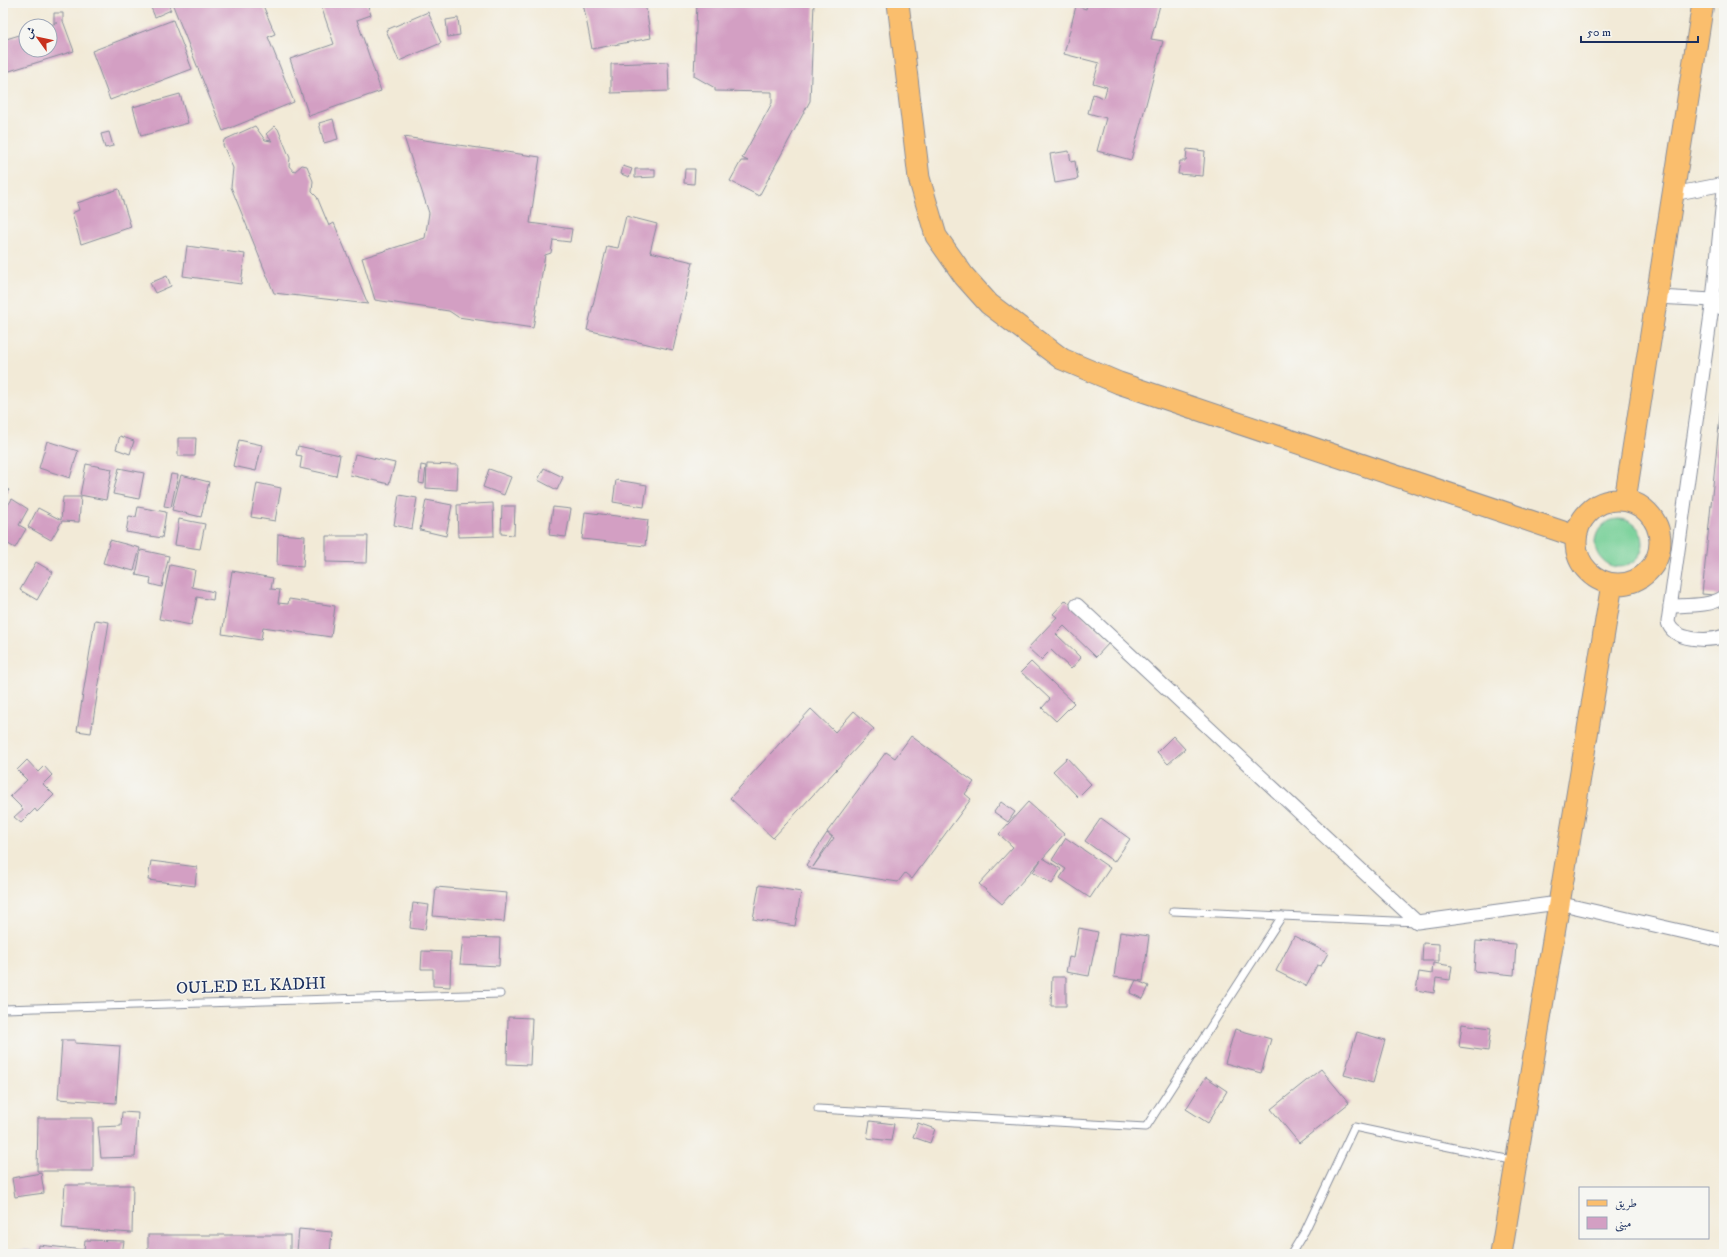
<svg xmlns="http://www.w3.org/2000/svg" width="1727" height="1257" viewBox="0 0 1727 1257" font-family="'IM FELL DW Pica',Amiri,serif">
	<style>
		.industrial { fill: #c6c0da }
		.green { fill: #74cf96; stroke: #487f7a }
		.building { fill: #d39fc3 }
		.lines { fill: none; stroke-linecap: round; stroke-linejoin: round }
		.lane-casing { stroke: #868c9a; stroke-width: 9 }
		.street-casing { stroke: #868c9a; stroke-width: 15 }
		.primary-casing { stroke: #868c9a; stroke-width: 23 }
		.lane { stroke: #fff; stroke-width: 7 }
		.street { stroke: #fff; stroke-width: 13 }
		.primary { stroke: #fabe6d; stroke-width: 21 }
		.labels { text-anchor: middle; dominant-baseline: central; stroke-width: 3; stroke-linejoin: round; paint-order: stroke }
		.street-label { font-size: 17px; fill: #1b2f5e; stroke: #f6f6f2 }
	</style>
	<rect width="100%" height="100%" fill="#f6f6f2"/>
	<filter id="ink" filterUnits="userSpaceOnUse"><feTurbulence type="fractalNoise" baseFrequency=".025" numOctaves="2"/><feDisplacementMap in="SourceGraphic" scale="8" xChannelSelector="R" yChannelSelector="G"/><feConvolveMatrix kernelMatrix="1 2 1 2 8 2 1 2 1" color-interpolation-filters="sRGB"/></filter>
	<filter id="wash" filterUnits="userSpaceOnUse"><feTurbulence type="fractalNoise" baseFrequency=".012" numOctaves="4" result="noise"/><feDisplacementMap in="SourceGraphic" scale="16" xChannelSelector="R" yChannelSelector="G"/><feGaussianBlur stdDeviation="0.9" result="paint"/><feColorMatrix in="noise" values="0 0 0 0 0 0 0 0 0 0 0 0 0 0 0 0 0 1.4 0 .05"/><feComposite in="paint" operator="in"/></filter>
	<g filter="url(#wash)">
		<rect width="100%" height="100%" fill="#f2ead7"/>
		<polygon class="industrial" points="15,1249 77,1253 15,1254"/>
		<circle class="green" cx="1619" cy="543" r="24"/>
		<g id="blocks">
			<g class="building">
				<polygon points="149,3 167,3 171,10 155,17"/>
				<polygon points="172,3 262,3 275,34 268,37 294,102 223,131"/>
				<polygon points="320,3 367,3 371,15 357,20 381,91 309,116 290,59 334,44"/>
				<polygon points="583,3 645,3 651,38 592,49"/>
				<polygon points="697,3 814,3 810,101 759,196 730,181 741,161 748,161 742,158 772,103 772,92 715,91 715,88 694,76"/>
				<polygon points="1087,3 1153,3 1160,5 1151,39 1163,41 1131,160 1097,151 1106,118 1088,113 1093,94 1104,98 1107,87 1093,83 1099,63 1064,54 1076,6 1086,9"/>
				<polygon points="428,12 441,43 399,61 386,30"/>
				<polygon points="54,13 63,13 63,21 74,51 3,73 3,40 26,33 26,50 50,50 50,25 57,23 54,23"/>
				<polygon points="458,18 460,35 448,37 446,20"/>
				<polygon points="173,20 192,69 110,100 92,51"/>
				<polygon points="668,62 669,91 611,93 611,64"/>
				<polygon points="180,94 188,123 141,136 133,107"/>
				<polygon points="333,119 338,139 324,143 319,123"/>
				<polygon points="255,126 265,140 272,141 266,134 275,126 278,129 290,158 289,166 294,172 302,165 307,166 313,181 312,192 317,197 329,226 334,223 368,304 274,293 231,187 233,168 223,145 224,140"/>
				<polygon points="109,132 113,146 105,148 101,134"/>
				<polygon points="404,137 540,157 530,223 572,229 570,242 553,240 551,253 545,255 533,328 458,317 449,311 375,300 362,258 425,238 429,213"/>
				<polygon points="1187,149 1205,151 1203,176 1178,174 1180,161 1186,161"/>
				<polygon points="1069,151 1071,162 1075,161 1078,179 1055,183 1050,154"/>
				<polygon points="623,166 632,169 629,177 621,174"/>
				<polygon points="635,169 655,169 655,177 635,178"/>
				<polygon points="685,169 695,169 694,184 684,183"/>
				<polygon points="119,189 131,227 81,244 72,213 79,210 77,203"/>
				<polygon points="626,216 657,224 650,252 693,262 673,350 587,330 607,246 618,248"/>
				<polygon points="187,246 245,254 241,284 183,276"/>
				<polygon points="167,276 171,286 155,293 150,283"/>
				<polygon points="1723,386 1724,386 1724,596 1702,594"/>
				<polygon points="120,436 134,441 130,454 116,449"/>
				<polygon points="178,438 196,438 195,456 178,456"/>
				<polygon points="239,440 262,445 256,471 233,466"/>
				<polygon points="47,441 78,451 70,478 39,468"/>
				<polygon points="298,446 340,455 336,476 300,468 302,456 296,455"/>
				<polygon points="355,454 395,463 389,484 350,475"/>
				<polygon points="86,464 112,469 106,500 80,495"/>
				<polygon points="427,464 458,465 457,490 426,488"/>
				<polygon points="421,465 426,466 424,484 419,483"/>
				<polygon points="119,468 144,473 139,499 113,494"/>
				<polygon points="544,468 563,477 557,490 538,480"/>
				<polygon points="489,469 511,477 504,495 483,487"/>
				<polygon points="171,474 178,475 171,507 164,506"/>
				<polygon points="181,475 209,482 201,517 172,510"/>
				<polygon points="616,480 647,485 644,507 613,502"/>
				<polygon points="257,483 281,488 275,521 251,517"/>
				<polygon points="3,486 9,490 3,499"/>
				<polygon points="399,495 417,498 412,529 394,525"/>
				<polygon points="63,497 81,497 79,522 62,521 51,540 28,527 38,508 61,520"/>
				<polygon points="12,499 28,509 19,525 26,529 15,548 3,541 3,513"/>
				<polygon points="426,500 452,505 446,536 420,530"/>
				<polygon points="493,503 494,536 458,537 457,505"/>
				<polygon points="502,506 515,506 514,535 501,534"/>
				<polygon points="138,507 166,512 162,538 126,532 129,516 136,517"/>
				<polygon points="553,507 571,509 566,537 549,535"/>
				<polygon points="585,512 648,520 645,546 582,539"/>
				<polygon points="179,519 205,524 200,549 175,545"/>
				<polygon points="278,534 305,536 303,567 277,565"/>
				<polygon points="326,536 368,536 367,563 326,562"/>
				<polygon points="110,540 140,548 134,571 103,563"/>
				<polygon points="141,550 169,556 162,587 150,584 151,578 136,575"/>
				<polygon points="36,562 53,572 37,600 20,590"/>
				<polygon points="170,565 195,570 192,587 214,592 213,600 197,597 191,625 159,619"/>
				<polygon points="232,571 273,578 271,589 280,590 278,603 288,604 289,599 335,606 331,637 263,627 261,640 222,634"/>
				<polygon points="1066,600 1110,642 1096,657 1064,626 1056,634 1081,658 1071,669 1051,650 1041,660 1028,648 1057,617 1053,614"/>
				<polygon points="95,620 109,622 91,733 77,731"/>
				<polygon points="1031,662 1074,703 1056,721 1042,708 1050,699 1021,672"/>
				<polygon points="811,709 835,732 854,711 874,729 773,838 730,798"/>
				<polygon points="911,736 974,782 965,794 971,799 912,879 905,873 898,882 811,869 806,865 827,833 832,837 813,867 834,838 827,832 886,752 895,758"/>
				<polygon points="1173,736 1185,749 1168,764 1157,752"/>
				<polygon points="1067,758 1091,784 1078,797 1053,771"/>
				<polygon points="27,760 38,772 44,766 52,775 43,784 54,795 37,812 35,809 21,823 14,817 23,809 10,796 27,780 17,770"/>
				<polygon points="1001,802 1015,812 1008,822 994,812"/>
				<polygon points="1028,802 1064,834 1043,858 1061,869 1052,884 1033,872 1041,860 1002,904 979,884 1013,847 999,834"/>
				<polygon points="1101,818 1130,839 1114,862 1085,841"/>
				<polygon points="1066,838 1110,868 1090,898 1060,878 1066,869 1052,860"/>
				<polygon points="151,861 197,867 195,886 148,880"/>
				<polygon points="759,885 801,892 795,926 753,919"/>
				<polygon points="436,887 507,893 504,922 433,916"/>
				<polygon points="413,903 429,905 425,930 410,928"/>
				<polygon points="1079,928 1098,932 1089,976 1066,972 1069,957 1074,958"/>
				<polygon points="1120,932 1149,936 1143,981 1114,977"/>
				<polygon points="1294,936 1328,953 1321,966 1317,965 1306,986 1276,971"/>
				<polygon points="463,937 500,938 499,966 460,964"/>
				<polygon points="1476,941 1516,944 1514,975 1474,971"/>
				<polygon points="1423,943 1439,944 1439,961 1422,961"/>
				<polygon points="422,951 451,952 450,987 433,986 433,969 421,969"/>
				<polygon points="1433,963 1452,966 1450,980 1436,978 1434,993 1416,990 1419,972 1432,974"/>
				<polygon points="1052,977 1066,977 1066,1006 1051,1006"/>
				<polygon points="1136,980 1149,986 1143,999 1130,993"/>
				<polygon points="508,1017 532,1018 530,1065 507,1064"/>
				<polygon points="1462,1024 1491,1028 1488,1051 1459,1047"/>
				<polygon points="1235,1029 1271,1039 1261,1073 1225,1063"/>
				<polygon points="1357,1032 1385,1040 1373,1083 1344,1075"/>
				<polygon points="62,1040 75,1040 75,1043 120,1046 116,1103 58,1099"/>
				<polygon points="1321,1069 1349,1103 1299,1143 1271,1109"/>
				<polygon points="1206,1077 1227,1091 1208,1123 1186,1109"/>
				<polygon points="122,1112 138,1113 135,1157 101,1158 98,1127 121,1126"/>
				<polygon points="38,1118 93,1118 93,1171 37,1171"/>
				<polygon points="870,1121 894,1124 891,1141 867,1138"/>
				<polygon points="918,1123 935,1129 930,1143 913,1137"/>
				<polygon points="41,1173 44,1193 15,1197 12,1178"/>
				<polygon points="65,1185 133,1185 132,1233 62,1228"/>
				<polygon points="299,1229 332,1232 330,1254 297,1251"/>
				<rect x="148" y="1235" width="142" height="19"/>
				<polygon points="85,1240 124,1241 122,1254 38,1254 39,1245 84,1250"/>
			</g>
		</g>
	</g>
	<g filter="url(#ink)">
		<use href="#blocks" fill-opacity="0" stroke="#868c9a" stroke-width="1"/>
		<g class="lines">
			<defs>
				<g id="lane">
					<polyline points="1173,911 1417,922"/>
					<polyline points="3,1009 500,994"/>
					<polyline points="818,1109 1146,1127 1282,916"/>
					<polyline points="1291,1254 1305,1231 1354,1127 1516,1161"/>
				</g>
				<g id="street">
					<path d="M1724 189 1713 300 1668 622C1673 641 1708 642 1724 636"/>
					<polyline points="1673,194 1724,184"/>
					<polyline points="1657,297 1713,300 1724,310"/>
					<polyline points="1077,605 1417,922 1558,903 1724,941"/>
					<path d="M1670 606C1687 605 1709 607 1724 597"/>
				</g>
				<g id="primary">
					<polyline points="898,3 919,178 936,236 964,276 989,304 1062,359 1119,383 1575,536"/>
					<circle cx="1618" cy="542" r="42"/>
					<polyline points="1625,500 1703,3"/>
					<polyline points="1501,1254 1612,584"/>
				</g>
			</defs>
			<use href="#lane" class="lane-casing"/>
			<use href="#street" class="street-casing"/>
			<use href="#primary" class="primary-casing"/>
			<use href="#lane" class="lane"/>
			<use href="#street" class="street"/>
			<use href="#primary" class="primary"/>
		</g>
	</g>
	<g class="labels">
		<g class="street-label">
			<text transform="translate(251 986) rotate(-2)">OULED EL KADHI</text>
		</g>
	</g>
	<rect width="1727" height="1257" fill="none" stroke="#f6f6f2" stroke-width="16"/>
	<rect x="1579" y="1187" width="130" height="52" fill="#f6f6f2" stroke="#9ea6b7"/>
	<rect x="1587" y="1200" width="20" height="6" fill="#fabe6d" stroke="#9ea6b7"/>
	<text x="1615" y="1207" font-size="12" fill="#1b2f5e">طريق</text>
	<rect x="1587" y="1217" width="20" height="12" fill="#d39fc3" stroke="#9ea6b7"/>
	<text x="1615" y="1227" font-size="12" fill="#1b2f5e">مبنى</text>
	<g transform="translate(38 38) rotate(303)"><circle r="19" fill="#f6f6f2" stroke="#9ea6b7"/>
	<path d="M0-3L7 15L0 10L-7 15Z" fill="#c8321e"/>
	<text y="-6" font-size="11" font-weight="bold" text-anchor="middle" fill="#1b2f5e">ش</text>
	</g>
	<path d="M1581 36v6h117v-6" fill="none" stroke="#1b2f5e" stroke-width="2"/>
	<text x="1587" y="36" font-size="12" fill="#1b2f5e" stroke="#f6f6f2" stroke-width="3" paint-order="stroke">50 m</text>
</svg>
